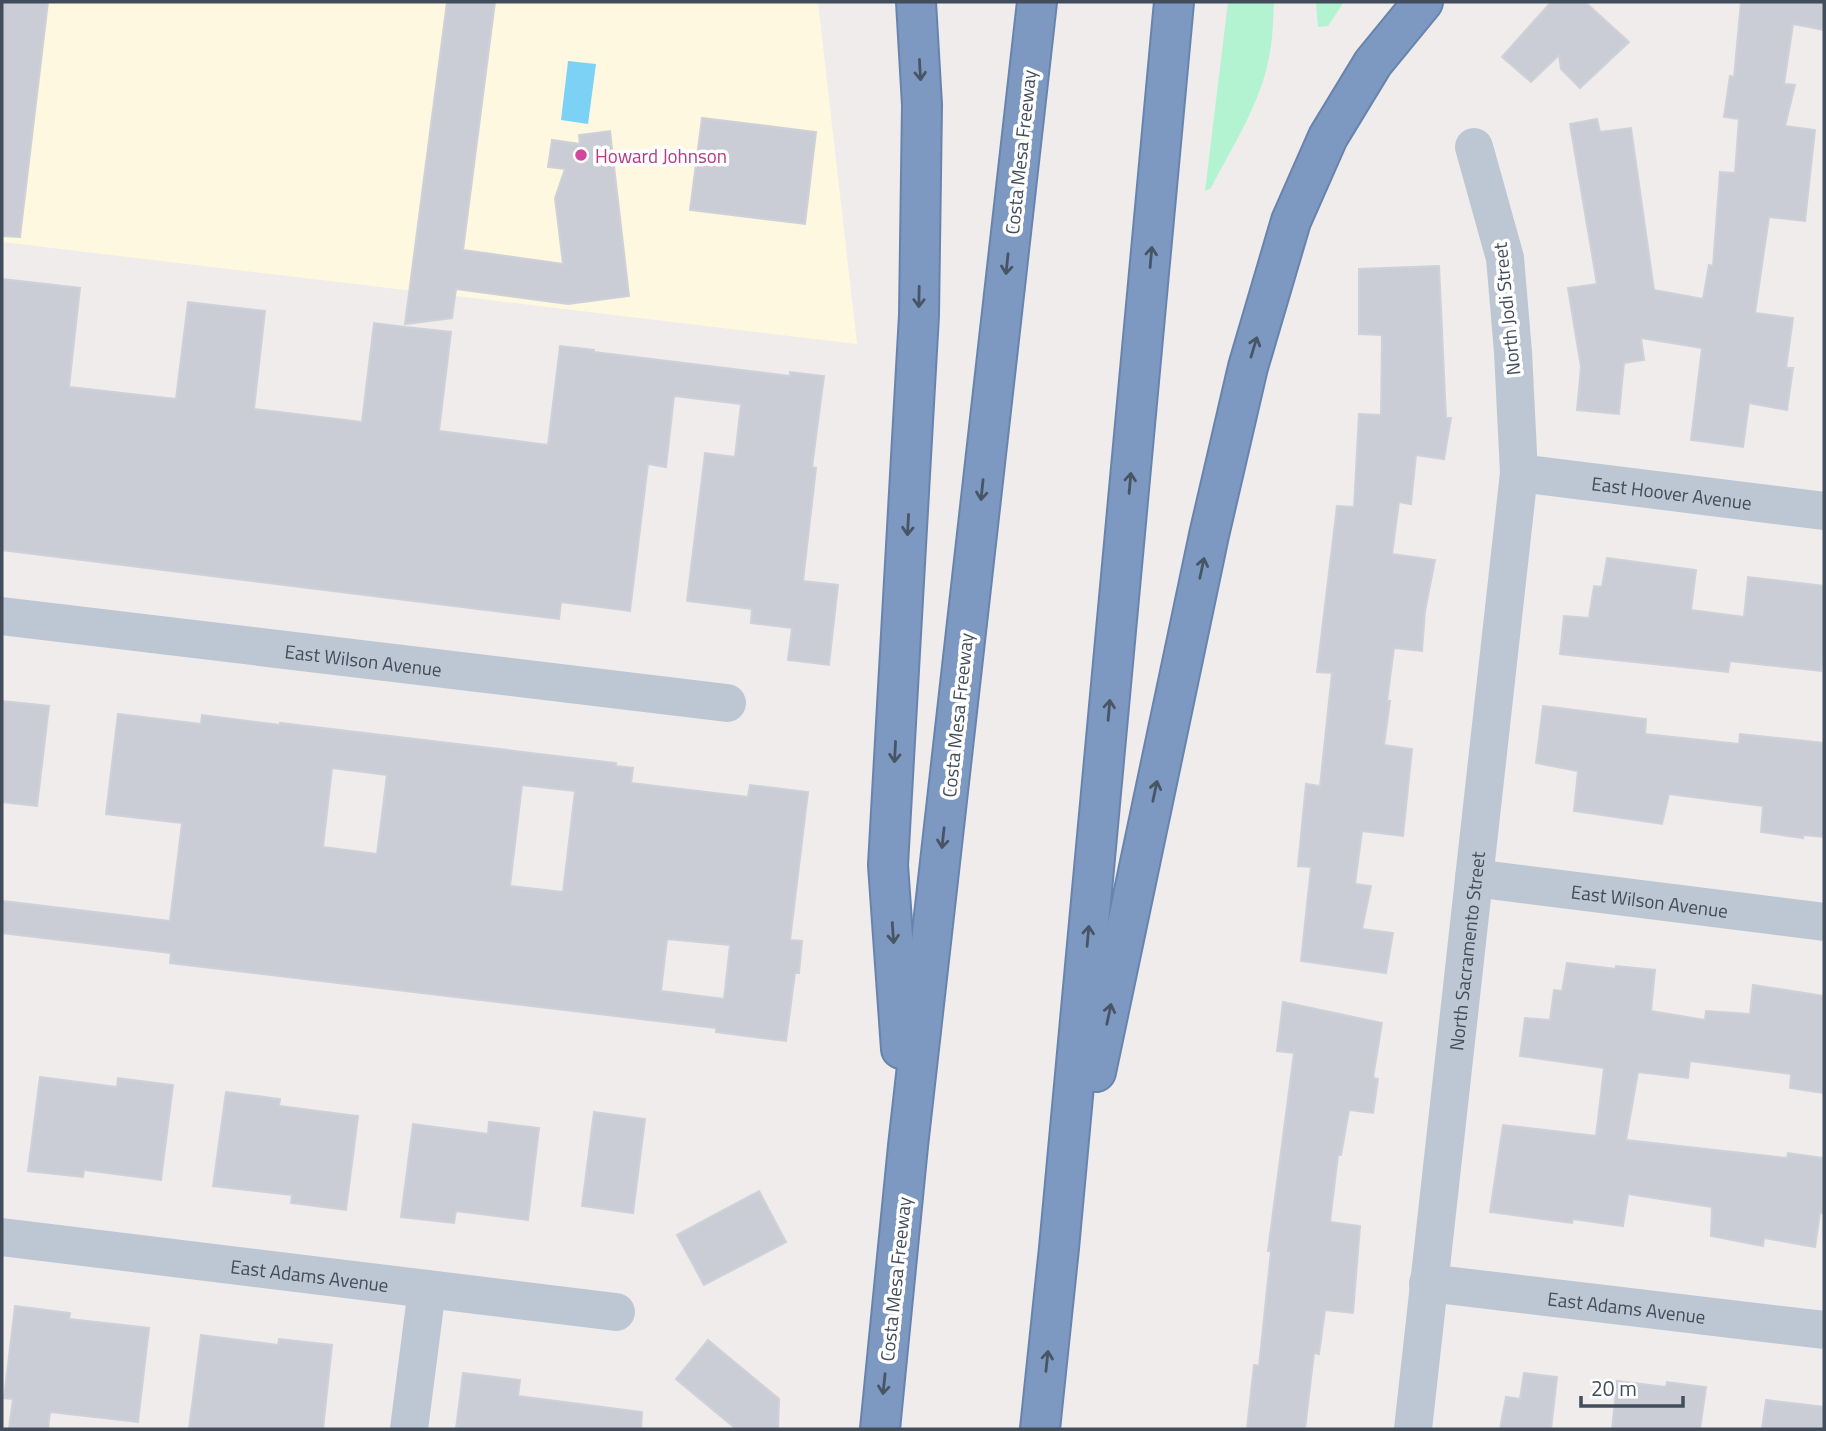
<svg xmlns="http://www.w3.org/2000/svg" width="1826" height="1431" viewBox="0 0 1826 1431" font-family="'Titillium Web',sans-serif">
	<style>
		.commercial { fill: #fef8e1 }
		.green { fill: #b3f3d1 }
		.water { fill: #7bd2f5 }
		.building { fill: #cacdd5; stroke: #cfd1d9; stroke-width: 2; fill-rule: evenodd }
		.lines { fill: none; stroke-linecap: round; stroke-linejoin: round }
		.highway-casing { stroke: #6884ad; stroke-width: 42 }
		.minor { stroke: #bdc7d3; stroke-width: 38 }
		.highway { stroke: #7d99c1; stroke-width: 38 }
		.oneway { stroke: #485565 }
		.hotel-dot { fill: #d1479c; stroke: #fff; stroke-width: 2.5 }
		.labels { text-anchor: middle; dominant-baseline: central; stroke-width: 7; stroke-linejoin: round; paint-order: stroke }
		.street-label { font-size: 19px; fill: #424d5b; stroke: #fff }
		.hotel-label { font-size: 19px; fill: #b23c85; stroke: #fff; text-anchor: start }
	</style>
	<rect width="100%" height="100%" fill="#efeceb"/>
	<polygon class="commercial" points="2,2 818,2 857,344 2,242"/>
	<g class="green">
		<path d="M1228 2H1274C1273 20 1273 39 1269 57 1261 103 1232 147 1211 188L1205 191Z"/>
		<polygon points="1316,2 1344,2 1328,26 1318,27"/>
	</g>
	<polygon class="water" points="568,61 596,64 588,124 561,120"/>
	<g class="building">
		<polygon points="2,2 48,2 20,237 2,236"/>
		<polygon points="447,2 495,2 463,250 563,264 555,198 565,169 548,167 552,140 580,144 579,135 610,131 629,296 568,304 456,289 452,318 405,324"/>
		<polygon points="1551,2 1585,2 1629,42 1580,88 1561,69 1559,55 1531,82 1502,57"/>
		<polygon points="1741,2 1824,2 1824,30 1793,24 1784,84 1795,85 1785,126 1815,130 1805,221 1769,217 1755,313 1793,318 1786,368 1793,368 1787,410 1749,403 1743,447 1691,440 1702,348 1641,338 1644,360 1624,363 1619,414 1577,410 1581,367 1568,288 1597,284 1570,124 1597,119 1600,132 1631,128 1654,290 1703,299 1709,265 1713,266 1720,172 1735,173 1739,119 1724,117 1730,76 1734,77"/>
		<polygon points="702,118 816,132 805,224 690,210"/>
		<polygon points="1439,266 1446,418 1451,418 1444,459 1416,455 1411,504 1399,502 1392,554 1435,560 1425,611 1422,651 1394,648 1387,701 1390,701 1384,745 1412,749 1403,836 1362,831 1355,884 1371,886 1362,929 1393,933 1386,973 1301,961 1311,867 1298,866 1306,784 1320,786 1332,673 1317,672 1337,506 1354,507 1359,414 1381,415 1382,335 1359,334 1359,269"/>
		<polygon points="2,279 80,288 69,387 176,399 188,302 265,311 254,409 362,422 374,323 405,327 451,332 439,431 548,445 560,346 594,350 594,352 790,376 790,372 824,376 812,467 816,468 803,581 838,585 829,665 788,660 792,628 751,623 752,609 687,601 705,453 735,457 741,404 674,396 666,467 648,464 630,611 561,602 559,619 2,550"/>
		<polygon points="1607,558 1696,570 1691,610 1744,617 1748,577 1824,586 1824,651 1821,671 1730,661 1728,672 1560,654 1564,616 1589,618 1594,586 1602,587"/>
		<polygon points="2,701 49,706 37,806 2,802"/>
		<polygon points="1543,706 1646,719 1645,734 1739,744 1740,734 1824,743 1824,837 1803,835 1803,838 1761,832 1763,806 1669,794 1662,824 1574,811 1578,771 1536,763"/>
		<path d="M118 714 201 724 202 715 280 725V723L616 763 615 766 633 768 631 783 748 797 750 785 808 792 790 940 802 941 799 973H795L786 1041 716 1032V1028L170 963 171 953 2 933V901L170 921 182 823 106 814ZM332 768 387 775 377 854 323 847ZM522 785 575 791 563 892 510 886ZM667 939 730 945 724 999 661 991Z"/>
		<polygon points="1567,963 1616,969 1616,966 1655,970 1651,1011 1705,1020 1706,1011 1750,1014 1753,985 1824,996 1824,1093 1790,1088 1791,1074 1690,1061 1688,1078 1638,1072 1626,1140 1787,1158 1788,1153 1824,1158 1824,1213 1820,1213 1815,1247 1764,1238 1763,1246 1711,1236 1712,1207 1628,1194 1623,1226 1573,1219 1572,1223 1490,1212 1503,1125 1596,1136 1604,1068 1520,1056 1525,1018 1550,1020 1554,990 1562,991"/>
		<polygon points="1283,1002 1382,1023 1373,1078 1378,1079 1373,1113 1349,1110 1341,1155 1338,1155 1330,1222 1360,1226 1353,1313 1325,1310 1319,1354 1314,1353 1305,1429 1247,1429 1254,1365 1259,1366 1271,1251 1268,1251 1294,1053 1277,1051"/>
		<polygon points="40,1077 117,1087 118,1078 173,1085 161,1180 84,1170 83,1177 28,1171"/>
		<polygon points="226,1092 280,1099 279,1106 358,1116 346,1210 291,1203 292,1195 213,1186"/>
		<polygon points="594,1112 645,1119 633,1213 582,1206"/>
		<polygon points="489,1122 539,1128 528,1220 456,1211 454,1223 401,1217 413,1124 488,1134"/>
		<polygon points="759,1191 786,1242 704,1285 677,1235"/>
		<polygon points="15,1306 70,1313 69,1319 149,1328 138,1422 50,1412 48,1429 9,1429 13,1399 4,1398"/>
		<polygon points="201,1335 278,1345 279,1339 332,1345 323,1429 189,1429"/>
		<polygon points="708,1340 779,1399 778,1429 736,1429 676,1379"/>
		<polygon points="463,1373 520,1380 518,1396 642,1412 641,1429 456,1429"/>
		<polygon points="1524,1373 1557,1377 1551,1429 1500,1429 1506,1397 1520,1399"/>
		<polygon points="1617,1381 1666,1387 1667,1382 1706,1387 1700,1429 1612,1429"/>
		<polygon points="1766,1400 1824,1407 1824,1429 1762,1429"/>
	</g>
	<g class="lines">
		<defs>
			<g id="highway">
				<polyline points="901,1049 888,865 919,315 922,105 916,2"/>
				<polyline points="1096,1072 1209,535 1248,367 1291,221 1328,137 1373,63 1423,2"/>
				<polyline points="880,1429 908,1146 1037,2"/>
				<polyline points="1040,1429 1059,1248 1174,2"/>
			</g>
		</defs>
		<use href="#highway" class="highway-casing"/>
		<g class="minor">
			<path id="s1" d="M1519 473 1824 511"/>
			<path id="s2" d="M2 616 727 703"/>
			<path id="s3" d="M1474 878 1824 922"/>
			<path id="s4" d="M2 1237 616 1312"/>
			<path id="s5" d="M1428 1283 1824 1330"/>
			<polyline points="409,1429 427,1289"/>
			<path id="s6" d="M1413 1429 1519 473 1513 352 1505 258 1474 147"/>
		</g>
		<use href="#highway" class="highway"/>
	</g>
	<defs><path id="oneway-shaft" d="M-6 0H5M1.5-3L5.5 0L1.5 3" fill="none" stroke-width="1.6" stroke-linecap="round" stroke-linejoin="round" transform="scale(1.75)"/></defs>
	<g class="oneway">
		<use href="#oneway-shaft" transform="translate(920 70) rotate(87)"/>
		<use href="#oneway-shaft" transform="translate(1151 257) rotate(-85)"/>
		<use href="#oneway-shaft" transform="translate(1007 264) rotate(96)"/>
		<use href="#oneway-shaft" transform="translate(919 297) rotate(91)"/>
		<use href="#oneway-shaft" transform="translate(1254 347) rotate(-73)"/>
		<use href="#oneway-shaft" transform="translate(1130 483) rotate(-85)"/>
		<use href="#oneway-shaft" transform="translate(982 490) rotate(96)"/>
		<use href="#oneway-shaft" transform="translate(908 525) rotate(93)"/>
		<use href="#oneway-shaft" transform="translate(1202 568) rotate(-78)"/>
		<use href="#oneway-shaft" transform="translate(1109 710) rotate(-85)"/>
		<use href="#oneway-shaft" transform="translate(895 752) rotate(93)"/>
		<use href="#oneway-shaft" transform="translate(1155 791) rotate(-78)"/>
		<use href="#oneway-shaft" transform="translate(943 838) rotate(96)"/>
		<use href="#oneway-shaft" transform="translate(893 933) rotate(86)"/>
		<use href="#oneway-shaft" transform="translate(1088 936) rotate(-85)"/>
		<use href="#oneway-shaft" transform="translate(1109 1014) rotate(-78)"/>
		<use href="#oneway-shaft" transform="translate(1047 1361) rotate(-84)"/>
		<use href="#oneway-shaft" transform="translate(884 1384) rotate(96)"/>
	</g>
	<circle class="hotel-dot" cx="581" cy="155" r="7"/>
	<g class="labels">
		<g class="street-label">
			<text transform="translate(1020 152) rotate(-84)">Costa Mesa Freeway</text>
			<text transform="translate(1506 309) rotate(-96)">North Jodi Street</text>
			<text stroke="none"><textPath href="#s1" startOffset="154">East Hoover Avenue</textPath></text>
			<text stroke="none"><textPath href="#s2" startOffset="364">East Wilson Avenue</textPath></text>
			<text transform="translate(957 715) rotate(-84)">Costa Mesa Freeway</text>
			<text stroke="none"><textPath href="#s3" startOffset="177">East Wilson Avenue</textPath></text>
			<text stroke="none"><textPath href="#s6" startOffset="481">North Sacramento Street</textPath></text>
			<text stroke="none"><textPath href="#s4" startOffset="310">East Adams Avenue</textPath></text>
			<text transform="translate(895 1279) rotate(-84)">Costa Mesa Freeway</text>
			<text stroke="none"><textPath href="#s5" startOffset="200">East Adams Avenue</textPath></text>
		</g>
		<g class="hotel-label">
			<text x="595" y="155">Howard Johnson</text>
		</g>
	</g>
	<rect width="1826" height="1431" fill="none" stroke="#424d5b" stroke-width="7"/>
	<path d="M1581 1396v10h102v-10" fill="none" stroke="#424d5b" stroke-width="3.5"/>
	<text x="1591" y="1396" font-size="21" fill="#424d5b" stroke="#ffffff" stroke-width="5" paint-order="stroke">20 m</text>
</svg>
